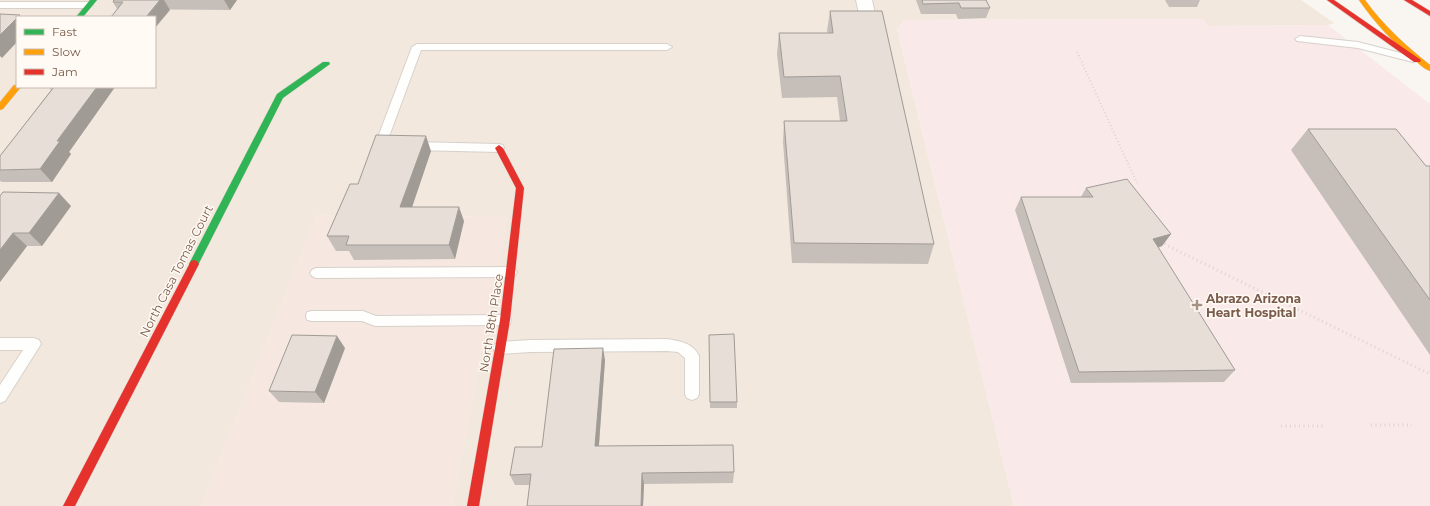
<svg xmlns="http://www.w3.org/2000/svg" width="1430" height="506" viewBox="0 0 1430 506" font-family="Montserrat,sans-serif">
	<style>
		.residential { fill: #f2e8de; fill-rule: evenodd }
		.commercial { fill: #f6e8e1 }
		.medical { fill: #fae9e9 }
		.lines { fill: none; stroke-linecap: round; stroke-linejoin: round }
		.lane-casing { stroke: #d7d1cb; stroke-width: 2 }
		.street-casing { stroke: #d7d1cb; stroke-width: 2 }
		.fast-casing { stroke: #d9d2cb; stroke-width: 1 }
		.slow-casing { stroke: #d9d2cb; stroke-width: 1 }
		.jam-casing { stroke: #d9d2cb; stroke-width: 1 }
		.path-far1 { stroke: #dcd5d0; stroke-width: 2; stroke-dasharray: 1 2.5; stroke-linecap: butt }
		.path { stroke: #dcd5d0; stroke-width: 3; stroke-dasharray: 1 3.5; stroke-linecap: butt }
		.lane { fill: #fefefd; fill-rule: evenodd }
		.street { fill: #fefefd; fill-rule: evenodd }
		.fast { fill: #30b455; fill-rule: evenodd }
		.slow { fill: #ff9f0a; fill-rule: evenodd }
		.jam { fill: #e5322d; fill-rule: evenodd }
		.wall { fill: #c6bfb9 }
		.shaded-wall { fill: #a19b96 }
		.building { fill: #e6ded7; stroke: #a19b96 }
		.poi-dot { fill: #a69286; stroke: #fffaf3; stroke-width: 1.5 }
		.labels { text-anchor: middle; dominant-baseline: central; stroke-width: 3; stroke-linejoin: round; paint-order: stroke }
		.street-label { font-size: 12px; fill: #7a5c4d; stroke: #fffaf3 }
		.poi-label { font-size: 12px; font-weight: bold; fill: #7a5c4d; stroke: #fffaf3; text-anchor: start }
	</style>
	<rect width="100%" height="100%" fill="#f9f5f0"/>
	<path class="residential" d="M0 0H1301L1334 23 1328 25 1207 26 1203 19 904 20 897 29 1014 506H452L507 217 317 215 201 506H0ZM17 17H155V87H17Z"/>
	<polygon class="commercial" points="317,215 507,217 452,506 201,506"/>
	<polygon class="medical" points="1203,19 1207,26 1328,25 1430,104 1430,506 1014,506 897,29 904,20"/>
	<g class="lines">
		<defs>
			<g id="lane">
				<polygon points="0,2 89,2 93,5 89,8 0,8"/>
				<polygon points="1300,36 1358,42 1416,57 1418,59 1413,62 1358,48 1297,41 1295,39"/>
				<polygon points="417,44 667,44 672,47 667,50 421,50 387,142 390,145 389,148 376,148 375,145 412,47"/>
				<polygon points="414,142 499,144 503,145 504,148 503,151 499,152 414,150 410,149 409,146 410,143"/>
				<polygon points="511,267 515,269 517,272 515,275 511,277 316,278 312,276 310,273 312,270 316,268"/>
				<polygon points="312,311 363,311 376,316 505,315 510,316 511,320 510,324 505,325 375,326 362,321 312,321 307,320 306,316 307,312"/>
				<polygon points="0,338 34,338 39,340 41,344 5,401 0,403 0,385 23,350 0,350"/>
				<path d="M667 339C680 341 693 343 699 356V394L697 398 692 400 687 398 685 394V358L678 352 667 351 530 352 500 354 495 352 493 348 495 344 500 342 530 340Z"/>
			</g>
			<polygon id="street" points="856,0 872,0 876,18 874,22 868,23 862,22 860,18"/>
			<g id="fast">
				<polygon points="90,0 97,0 83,17 76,17"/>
				<polygon points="323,62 329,62 330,64 283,98 197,267 191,267 189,264 277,94"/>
			</g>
			<g id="slow">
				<path d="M1359 0H1365C1383 25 1406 46 1430 65V71C1424 69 1419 64 1415 60 1393 43 1375 23 1359 0Z"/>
				<polygon points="14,85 17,85 17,87 21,87 3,109 0,110 0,102"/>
			</g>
			<g id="jam">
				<polygon points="1327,0 1334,0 1421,60 1420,62 1414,62"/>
				<polygon points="1404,0 1412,0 1430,11 1430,16"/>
				<polygon points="499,145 503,148 524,188 510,320 479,506 467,506 500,320 516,188 495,148"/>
				<polygon points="194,260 197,261 199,264 75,506 63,506 191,261"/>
			</g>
		</defs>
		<use href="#lane" class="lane-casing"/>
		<use href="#street" class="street-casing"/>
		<use href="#fast" class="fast-casing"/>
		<use href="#slow" class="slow-casing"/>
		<use href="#jam" class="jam-casing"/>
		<polyline class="path-far1" points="1077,52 1137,183"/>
		<g class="path">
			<polyline points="1162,240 1166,245 1430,374"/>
			<polyline points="1371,425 1412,425"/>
			<polyline points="1281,426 1326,426"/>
		</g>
		<use href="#lane" class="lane"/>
		<use href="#street" class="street"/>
		<use href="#fast" class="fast"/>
		<use href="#slow" class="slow"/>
		<use href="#jam" class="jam"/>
	</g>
	<g class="wall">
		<polygon points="114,0 237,0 230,10 117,9 113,2"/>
		<polygon points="916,0 986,0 990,8 986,18 958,19 956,14 921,14"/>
		<polygon points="1165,0 1200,0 1197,7 1169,7"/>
		<polygon points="830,11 934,244 928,264 792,263 783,142 784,121 840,121 837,97 782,98 777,54 779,33 828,33 827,31"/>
		<polygon points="49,87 115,87 69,152 71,154 52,182 2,182 0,181 0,156 51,90"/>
		<polygon points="1308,129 1426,166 1430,166 1430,355 1291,150"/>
		<polygon points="431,151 412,207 464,221 455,259 354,260 349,251 336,251 327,236 358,184"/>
		<polygon points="1086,188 1171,234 1162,246 1158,248 1235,370 1224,382 1071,383 1015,210 1021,197 1081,197"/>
		<polygon points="0,196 71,206 42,246 27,246 0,282"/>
		<polygon points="709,335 737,402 737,408 710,408"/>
		<polygon points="345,348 324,403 279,402 269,391"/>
		<polygon points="605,360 599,446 734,472 733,483 644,484 643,506 527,506 530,485 515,485 510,475 542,447"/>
	</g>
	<g class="shaded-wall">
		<polygon points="160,0 164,0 170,10 155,28 155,17 146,17"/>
		<polygon points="224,0 237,0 230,10"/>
		<polygon points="17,17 17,42 2,58 0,56 0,35"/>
		<polygon points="97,87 115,87 69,152 71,154 52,182 40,169 57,141"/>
		<polygon points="426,136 431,151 407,222 400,207"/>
		<polygon points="59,193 71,206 42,246 29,233"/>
		<polygon points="459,207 464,221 455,259 449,245"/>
		<polygon points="13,233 27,246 0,282 0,250"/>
		<polygon points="1171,234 1162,246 1144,252 1153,239"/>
		<polygon points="337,336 345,348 324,403 315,392"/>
		<polygon points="603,348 605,360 598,457 595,446"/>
		<polygon points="642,473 644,484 643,506 641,506"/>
	</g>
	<g class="building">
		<polygon points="114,0 160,0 146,17 111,17 123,2 113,2"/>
		<polygon points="922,0 986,0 990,8 961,8 959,3 923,4"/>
		<polygon points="830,11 882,11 934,244 794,243 784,121 847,121 840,76 784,77 779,33 833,33"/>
		<polygon points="0,14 20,15 0,35"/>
		<polygon points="54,87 97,87 57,141 60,141 40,169 0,170 0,156"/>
		<polygon points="1308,129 1396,129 1426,166 1430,166 1430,300"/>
		<polygon points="376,135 426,136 400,207 459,207 449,245 346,245 349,236 327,236 350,184 358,184"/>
		<polygon points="1127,179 1171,234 1153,239 1235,370 1079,372 1021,197 1093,197 1086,188"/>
		<polygon points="3,192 59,193 29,233 13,233 0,250 0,196"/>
		<polygon points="734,334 737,402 710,402 709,335"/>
		<polygon points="292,335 337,336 315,392 269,391"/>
		<polygon points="603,348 595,446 733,445 734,472 642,473 641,506 527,506 531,474 510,475 515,447 542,447 554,349"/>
	</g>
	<path class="poi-dot" d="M1195 299h4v4h4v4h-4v4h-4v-4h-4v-4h4z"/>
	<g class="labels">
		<g class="street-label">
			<text transform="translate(176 271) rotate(-63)">North Casa Tomas Court</text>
			<text transform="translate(491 323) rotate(-81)">North 18th Place</text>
		</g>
		<g class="poi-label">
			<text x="1206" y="298">Abrazo Arizona<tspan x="1206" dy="14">Heart Hospital</tspan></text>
		</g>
	</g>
	<rect x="16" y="16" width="140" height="72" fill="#fffaf3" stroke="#cabbb1"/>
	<rect x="24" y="29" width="20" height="6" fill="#30b455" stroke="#cabbb1"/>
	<text x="52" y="36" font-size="12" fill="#7a5c4d">Fast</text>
	<rect x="24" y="49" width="20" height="6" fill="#ff9f0a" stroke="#cabbb1"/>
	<text x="52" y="56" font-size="12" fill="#7a5c4d">Slow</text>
	<rect x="24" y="69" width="20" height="6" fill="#e5322d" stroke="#cabbb1"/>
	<text x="52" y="76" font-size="12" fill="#7a5c4d">Jam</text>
</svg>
